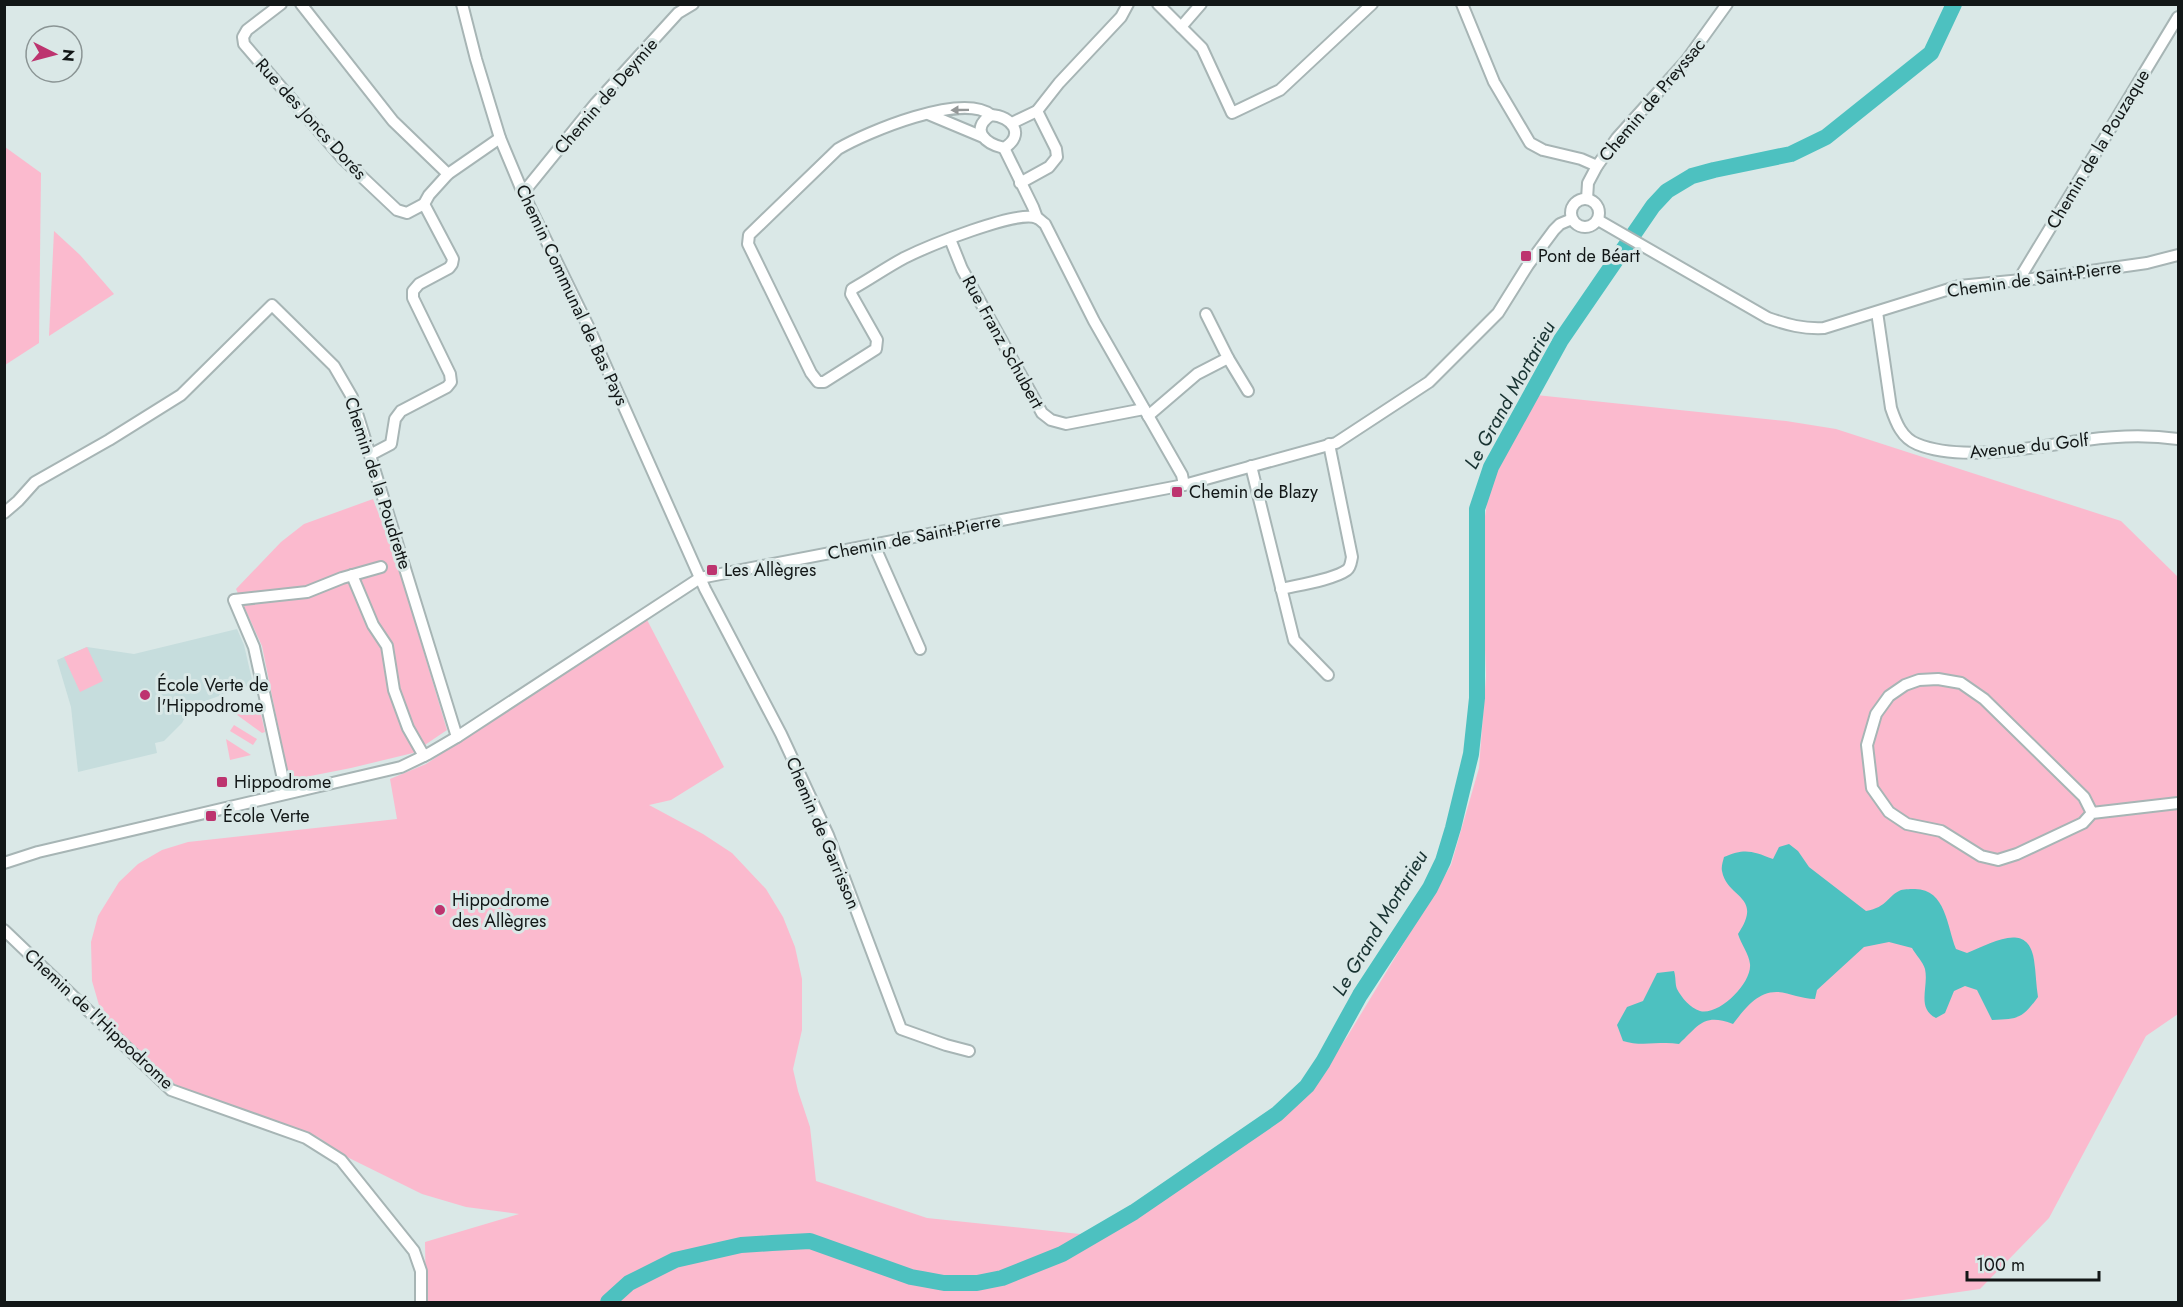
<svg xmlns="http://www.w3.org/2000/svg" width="2183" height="1307" viewBox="0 0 2183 1307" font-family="Jost,sans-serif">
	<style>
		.built { fill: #c6dddd }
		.green { fill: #fbbace }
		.water { fill: #4dc1c0 }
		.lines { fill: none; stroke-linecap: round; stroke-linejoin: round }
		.river { stroke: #4dc1c0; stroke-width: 16 }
		.minor-casing { stroke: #a7b5b5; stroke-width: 14 }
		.minor { stroke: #fff; stroke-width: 10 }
		.oneway { fill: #949797 }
		.poi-dot { fill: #bd346f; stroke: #dae8e7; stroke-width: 2 }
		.labels { text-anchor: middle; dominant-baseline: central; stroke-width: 6; stroke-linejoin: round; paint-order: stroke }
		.street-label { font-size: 18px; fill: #121717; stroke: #dae8e7 }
		.poi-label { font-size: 18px; fill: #121717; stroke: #dae8e7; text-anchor: start }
		.water-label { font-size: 20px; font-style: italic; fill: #193332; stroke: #dae8e7 }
	</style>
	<rect width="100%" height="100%" fill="#dae8e7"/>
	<polygon class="built" points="237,629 244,645 253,684 191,706 182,723 164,741 155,743 157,753 78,772 71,707 57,660 87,647 134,654"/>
	<g class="green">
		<polygon points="5,147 41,173 39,343 5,365"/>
		<polygon points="54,231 80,255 114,294 49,336"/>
		<polygon points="1536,395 1786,421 1836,429 2121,521 2178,577 2178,1014 2146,1036 2049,1218 1980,1289 1889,1302 426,1302 425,1242 519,1214 466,1207 422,1194 347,1157 318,1137 176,1085 114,1029 104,1016 99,1005 92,981 91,942 98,916 119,882 138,864 162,850 188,842 397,819 390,779 426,764 458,743 645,616 724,767 671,800 649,805 703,834 732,853 766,889 783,917 795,947 802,979 802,1030 793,1069 798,1091 810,1127 816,1181 927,1218 1080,1234 1120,1228 1299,1104 1347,1037 1451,865 1479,768 1486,676 1481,543 1490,483"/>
		<polygon points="373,499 397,562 447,730 413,753 351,768 295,779 288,775 262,646 236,589 281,542 304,524"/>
		<polygon points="87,647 103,681 80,692 64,657"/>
		<polygon points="253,706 260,710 265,732 262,733 229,709"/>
		<polygon points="234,725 257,739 253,745 230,731"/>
		<polygon points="226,739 251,755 230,760"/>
	</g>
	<path class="water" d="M1789 844 1798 851 1809 867 1866 911C1888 907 1887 896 1901 890 1905 889 1912 889 1915 889 1946 889 1947 927 1956 949L1967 953C1991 944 2028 920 2034 960 2036 973 2036 985 2038 997 2022 1019 2018 1019 1992 1020L1977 990 1965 986 1954 991 1945 1013 1936 1018C1916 1008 1929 987 1925 969 1923 962 1916 955 1912 948L1889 942 1864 947 1817 990 1815 999C1802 999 1790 993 1778 992 1757 991 1744 1010 1733 1024 1704 1013 1699 1025 1679 1044 1660 1041 1641 1047 1623 1041L1617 1025 1627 1007 1643 1001 1657 973 1674 971C1676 977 1675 984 1677 989 1682 998 1690 1008 1700 1011 1719 1016 1752 983 1750 964 1749 954 1741 944 1738 934 1764 895 1727 899 1722 871 1721 867 1723 861 1724 857 1745 848 1752 851 1773 859L1779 847Z"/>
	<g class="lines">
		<polyline class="river" points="608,1302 629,1283 675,1260 741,1245 772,1243 810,1241 911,1277 944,1283 977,1283 1002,1278 1062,1254 1134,1212 1277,1114 1307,1086 1323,1062 1360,995 1430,888 1443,861 1453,828 1471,754 1477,698 1477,509 1491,467 1561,340 1653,206 1667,191 1692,176 1714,170 1791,154 1826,137 1931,53 1954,4"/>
		<defs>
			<g id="minor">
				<polyline points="281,4 247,30 243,37 244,44 343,159 397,210 407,213 424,204 429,195 448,174 500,138"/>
				<polyline points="301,4 393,121 448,174"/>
				<polyline points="462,4 476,59 500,138 523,193 588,326 705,589 781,734 828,835 901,1029 946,1045 969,1051"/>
				<polyline points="1158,4 1202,48 1232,113 1280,90 1372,4"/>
				<polyline points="1462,4 1494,82 1530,143 1543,150 1581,159 1597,166"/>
				<polyline points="1181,27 1201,4"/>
				<polyline points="928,114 983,137"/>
				<path d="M991 115C962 92 867 132 838 149L749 235 748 244 811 373 818 382H824L876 349 877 340 851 294 852 289C870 279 887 267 904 258 926 247 1018 209 1037 218 1040 219 1042 222 1045 224L1094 321 1182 475 1184 485"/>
				<path d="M991 115C1012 116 1026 135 1004 148 986 144 969 130 991 115Z"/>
				<polyline points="1012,123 1037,111 1059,83 1121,17 1128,4"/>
				<polyline points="1004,148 1033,207 1037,218"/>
				<polyline points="1020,183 1049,167 1057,157 1056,149 1037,111"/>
				<polyline points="523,193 596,103 678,13 693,4"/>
				<circle cx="1585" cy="213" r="14"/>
				<polyline points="1587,199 1588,183 1597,166 1617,138 1686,61 1727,4"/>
				<path d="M1598 220 1768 318C1788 325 1803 329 1824 328L1959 286 2041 278 2147 263 2178 255"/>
				<polyline points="950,239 962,269 1042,413 1051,420 1066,424 1144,409"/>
				<polyline points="2018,281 2178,17"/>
				<path d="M1877 312 1891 408C1896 423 1902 438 1917 444 1963 463 2038 446 2086 440 2116 436 2149 435 2178 439"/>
				<polyline points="1228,358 1248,391"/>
				<polyline points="1148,416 1197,374 1228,358 1206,314"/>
				<polyline points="370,455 391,444 395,419 401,411 447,387 451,382 450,374 413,298 413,291 419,284 449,268 452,264 453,259 424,204"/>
				<polyline points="1251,466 1294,640 1328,675"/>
				<polyline points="4,513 18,501 35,482 109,440 181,395 272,305 334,366 352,397 457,737"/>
				<polyline points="874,545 920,649"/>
				<polyline points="352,575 373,625 387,646 394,690 408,728 424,756"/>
				<path d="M1281 589C1298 585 1333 580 1347 570 1351 567 1351 561 1352 557L1329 444"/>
				<polyline points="286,793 254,647 234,600 307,592 342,578 381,567"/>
				<polyline points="2092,813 2084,797 1984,699 1961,683 1938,679 1919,680 1905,685 1889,696 1876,714 1867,745 1872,788 1889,812 1907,824 1941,831 1981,856 1998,860 2017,854 2083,823 2092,813 2178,803"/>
				<polyline points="4,863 38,852 401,767 428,754 457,737 700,578 1184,485 1336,443 1429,382 1498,313 1528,265 1554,230 1560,224 1572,219"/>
				<polyline points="4,930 171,1090 306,1138 341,1160 414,1251 421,1271 421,1302"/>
			</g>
		</defs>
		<use href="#minor" class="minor-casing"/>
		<use href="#minor" class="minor"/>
	</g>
	<defs><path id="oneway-solid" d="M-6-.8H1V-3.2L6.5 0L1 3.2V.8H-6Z" transform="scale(1.5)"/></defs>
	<use class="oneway" href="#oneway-solid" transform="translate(960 110) rotate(179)"/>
	<g class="poi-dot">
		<rect x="1520" y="250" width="12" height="12" rx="3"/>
		<rect x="1171" y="486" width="12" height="12" rx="3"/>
		<rect x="706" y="564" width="12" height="12" rx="3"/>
		<circle cx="145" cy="695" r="6"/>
		<rect x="216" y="776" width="12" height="12" rx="3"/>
		<rect x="205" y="810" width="12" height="12" rx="3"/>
		<circle cx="440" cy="910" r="6"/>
	</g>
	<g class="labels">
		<g class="street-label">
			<text transform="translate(606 96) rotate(-49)">Chemin de Deymie</text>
			<text transform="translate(1652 100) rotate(-50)">Chemin de Preyssac</text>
			<text transform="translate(311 119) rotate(48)">Rue des Joncs Dorés</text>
			<text transform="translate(2098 149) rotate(-59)">Chemin de la Pouzaque</text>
			<text transform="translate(2034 279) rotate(-8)">Chemin de Saint-Pierre</text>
			<text transform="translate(572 295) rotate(65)">Chemin Communal de Bas Pays</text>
			<text transform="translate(1003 342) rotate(61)">Rue Franz Schubert</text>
			<text transform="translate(2029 446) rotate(-6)">Avenue du Golf</text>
			<text transform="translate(378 483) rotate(72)">Chemin de la Poudrette</text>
			<text transform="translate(914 537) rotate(-11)">Chemin de Saint-Pierre</text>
			<text transform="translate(823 833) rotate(67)">Chemin de Garrisson</text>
			<text transform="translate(99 1019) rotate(43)">Chemin de l'Hippodrome</text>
		</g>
		<g class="poi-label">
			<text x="1538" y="256">Pont de Béart</text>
			<text x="1189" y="492">Chemin de Blazy</text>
			<text x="724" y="570">Les Allègres</text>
			<text x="157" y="685">École Verte de<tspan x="157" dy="21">l'Hippodrome</tspan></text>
			<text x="234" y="782">Hippodrome</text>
			<text x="223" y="816">École Verte</text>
			<text x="452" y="900">Hippodrome<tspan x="452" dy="21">des Allègres</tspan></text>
		</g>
		<g class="water-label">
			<text transform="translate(1510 395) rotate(-61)">Le Grand Mortarieu</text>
			<text transform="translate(1380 923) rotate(-59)">Le Grand Mortarieu</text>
		</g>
	</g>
	<rect width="2183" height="1307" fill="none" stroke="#121717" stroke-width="12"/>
	<g transform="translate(54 54) rotate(96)"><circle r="28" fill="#dae8e7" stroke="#8a9494" stroke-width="1.5"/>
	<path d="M0-4.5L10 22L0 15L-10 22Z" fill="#bd346f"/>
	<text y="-9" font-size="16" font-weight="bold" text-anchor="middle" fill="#121717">N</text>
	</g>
	<path d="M1967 1271v9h132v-9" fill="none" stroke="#121717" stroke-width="3"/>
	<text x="1976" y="1271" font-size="18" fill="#121717" stroke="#dae8e7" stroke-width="4.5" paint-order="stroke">100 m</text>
</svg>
